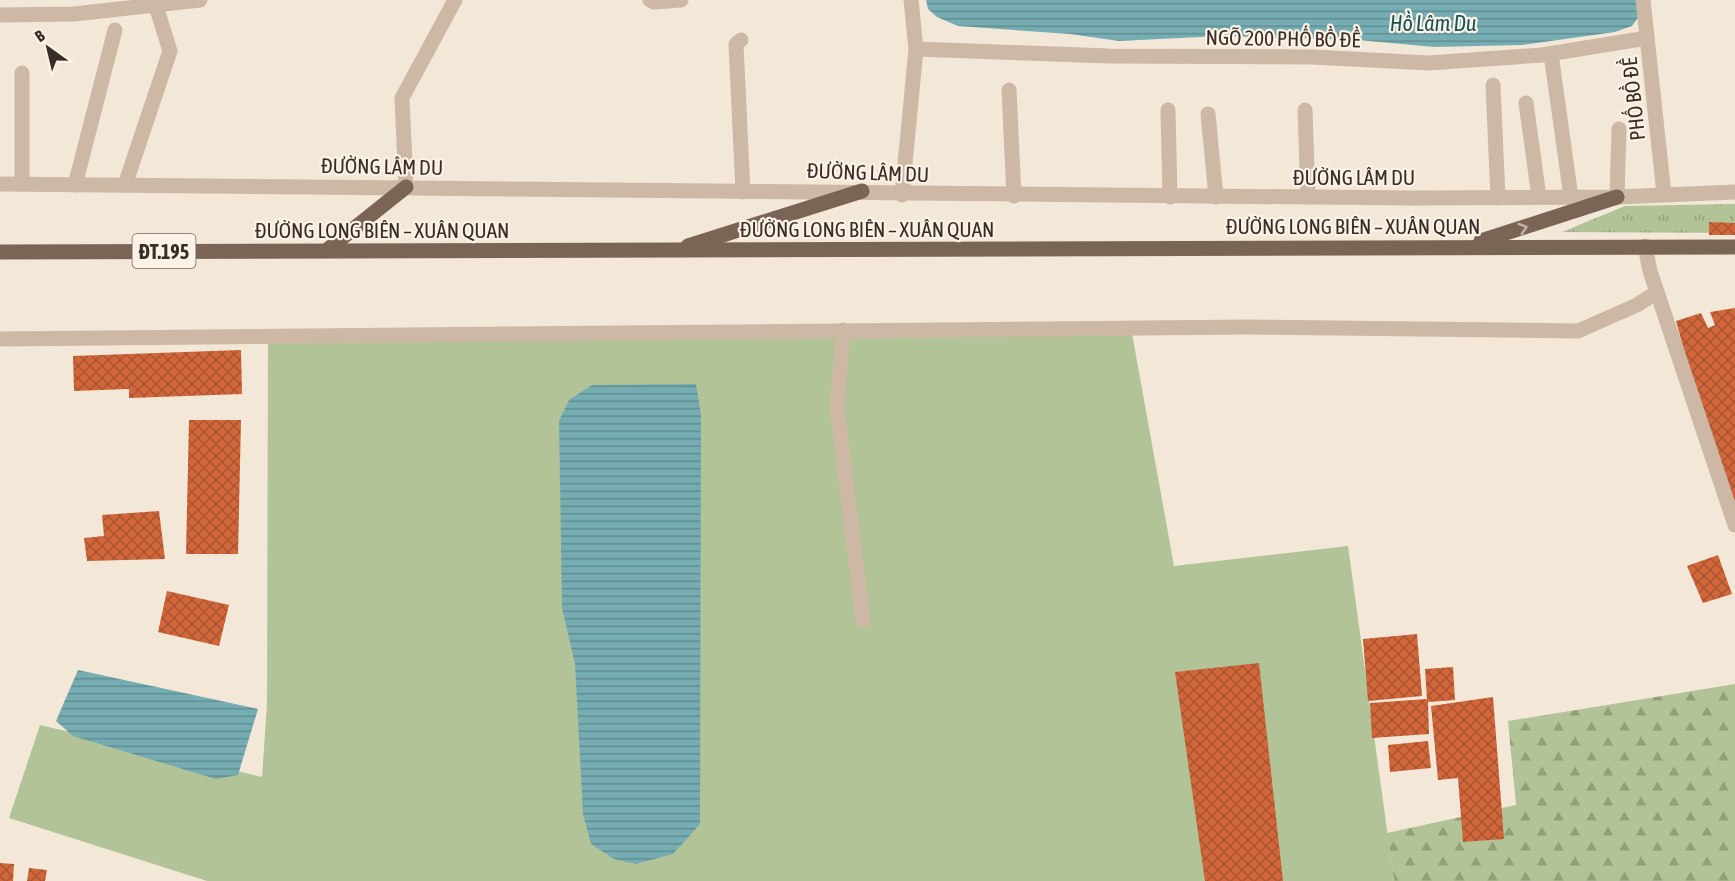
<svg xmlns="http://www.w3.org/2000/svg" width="1735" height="881" viewBox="0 0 1735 881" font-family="'Asap Condensed',sans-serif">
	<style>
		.grass { fill: url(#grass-tufts) }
		.forest { fill: url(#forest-firs) }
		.pitch { fill: #b2c397 }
		.water { fill: url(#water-rules) }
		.building { fill: url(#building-cross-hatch) }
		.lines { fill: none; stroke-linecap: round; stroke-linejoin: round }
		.minor { stroke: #ccb8a4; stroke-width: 15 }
		.major { stroke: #7a6456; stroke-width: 15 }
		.oneway { stroke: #c1b2a5 }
		.labels { text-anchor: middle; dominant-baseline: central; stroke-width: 4.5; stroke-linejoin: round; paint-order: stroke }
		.shield { fill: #fbf2e5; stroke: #72675f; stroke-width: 1.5 }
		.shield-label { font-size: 20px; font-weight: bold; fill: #372c26 }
		.street-label { font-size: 21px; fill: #372c26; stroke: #fbf2e5 }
		.water-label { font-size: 22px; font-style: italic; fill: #18545c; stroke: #fbf2e5 }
	</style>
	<defs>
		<pattern id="grass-tufts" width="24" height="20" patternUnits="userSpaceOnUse" patternTransform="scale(1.5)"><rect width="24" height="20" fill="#b2c397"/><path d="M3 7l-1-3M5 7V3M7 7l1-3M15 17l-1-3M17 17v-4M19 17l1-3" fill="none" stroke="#929f7b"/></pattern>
		<pattern id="forest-firs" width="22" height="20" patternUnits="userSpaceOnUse" patternTransform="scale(1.5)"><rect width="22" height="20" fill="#b2c397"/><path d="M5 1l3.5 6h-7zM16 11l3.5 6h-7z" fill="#929f7b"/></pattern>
		<pattern id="water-rules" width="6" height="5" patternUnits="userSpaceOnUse" patternTransform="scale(1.5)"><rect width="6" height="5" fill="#75adb3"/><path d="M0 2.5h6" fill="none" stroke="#618d91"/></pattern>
		<pattern id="building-cross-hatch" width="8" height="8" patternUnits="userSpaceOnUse" patternTransform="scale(1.5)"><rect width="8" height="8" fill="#d0663a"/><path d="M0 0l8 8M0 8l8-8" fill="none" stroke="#aa5431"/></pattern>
	</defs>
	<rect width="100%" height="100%" fill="#f3e8d8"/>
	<polygon class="grass" points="1735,204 1735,233 1562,232 1625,206"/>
	<polygon class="forest" points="1735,684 1735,881 1394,881 1387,833 1516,805 1508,721"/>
	<polygon class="pitch" points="1131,328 1174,566 1348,546 1394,881 207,881 9,818 40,725 262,777 267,705 268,336"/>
	<g class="water">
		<polygon points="926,0 1639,0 1640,15 1632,26 1615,32 1522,45 1434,47 1358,40 1221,36 1119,41 1070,34 958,26 937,17 928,9"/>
		<polygon points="696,384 701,415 700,824 673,854 636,864 614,859 591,844 583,814 575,664 562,608 559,421 569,400 592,385"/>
		<polygon points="78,670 258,709 238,775 216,779 73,736 56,721"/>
	</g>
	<g class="building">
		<polygon points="1709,222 1735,223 1735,235 1709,235"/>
		<polygon points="1735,308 1735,508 1692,379 1676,321 1701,313 1708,328 1715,325 1710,312"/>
		<polygon points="241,350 242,394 129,398 129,389 74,391 73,356"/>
		<polygon points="189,420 241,420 238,554 186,554"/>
		<polygon points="159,511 165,559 87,561 84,538 104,536 102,515"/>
		<polygon points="1718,555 1732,594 1703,603 1687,566"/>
		<polygon points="167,591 229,605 219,646 158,632"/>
		<polygon points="1417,634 1422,696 1368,701 1363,639"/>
		<polygon points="1259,663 1283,881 1205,881 1175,672"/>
		<polygon points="1453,667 1455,700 1428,702 1429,734 1372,738 1370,703 1427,699 1425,669"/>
		<polygon points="1493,697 1504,839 1463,842 1458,778 1438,780 1431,706"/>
		<polygon points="1428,741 1431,768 1390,772 1388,745"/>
		<polygon points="0,863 14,864 13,881 0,881"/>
		<polygon points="29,868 47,870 45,881 27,881"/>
	</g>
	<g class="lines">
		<g class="minor">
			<polyline points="650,0 654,2 681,0"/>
			<polyline points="1643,0 1664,194"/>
			<polyline points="0,15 74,14 200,0"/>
			<polyline points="741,40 736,44 743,192"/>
			<polyline points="916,49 1109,56 1312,57 1429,63 1542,55 1647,38"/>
			<polyline points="1551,54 1571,197"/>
			<polyline points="1493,85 1498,198"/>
			<polyline points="1009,90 1014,196"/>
			<polyline points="1526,103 1539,197"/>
			<polyline points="1168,110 1170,197"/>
			<polyline points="1305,110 1308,197"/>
			<polyline points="1208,114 1216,197"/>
			<polyline points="0,184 1410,198 1617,197 1735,192"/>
			<polyline points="22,184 22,73"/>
			<polyline points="75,185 115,30"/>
			<polyline points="125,185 170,51 156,6"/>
			<polyline points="406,187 402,98 455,0"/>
			<polyline points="902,195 916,49 911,0"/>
			<polyline points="1617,197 1619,129"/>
			<polyline points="1645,246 1650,271 1735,525"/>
			<polyline points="843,330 837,407 863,620"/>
			<polyline points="0,339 1247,327 1578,331 1637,305 1657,292"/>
		</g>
		<g class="major">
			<polyline points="1481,241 1617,197"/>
			<polyline points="688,246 862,191"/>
			<polyline points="327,250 406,187"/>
			<polyline points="0,252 1735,247"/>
		</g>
	</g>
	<defs><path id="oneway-chevron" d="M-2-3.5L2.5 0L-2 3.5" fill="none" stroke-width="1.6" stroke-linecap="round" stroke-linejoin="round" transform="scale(1.5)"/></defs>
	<use class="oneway" href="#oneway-chevron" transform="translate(1523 228) rotate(-18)"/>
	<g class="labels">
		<rect class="shield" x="132.5" y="234" width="63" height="34" rx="4.5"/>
		<g class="shield-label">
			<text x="164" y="251">ĐT.195</text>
		</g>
		<g class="street-label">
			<text transform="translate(1283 38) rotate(1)">NGÕ 200 PHỐ BỒ ĐỀ</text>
			<text transform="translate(1633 99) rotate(-96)">PHỐ BỒ ĐỀ</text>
			<text transform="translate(382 166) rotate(1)">ĐƯỜNG LÂM DU</text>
			<text transform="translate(868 172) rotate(2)">ĐƯỜNG LÂM DU</text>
			<text x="1354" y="177">ĐƯỜNG LÂM DU</text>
			<text x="1353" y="226">ĐƯỜNG LONG BIÊN – XUÂN QUAN</text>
			<text x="867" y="229">ĐƯỜNG LONG BIÊN – XUÂN QUAN</text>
			<text x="382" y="230">ĐƯỜNG LONG BIÊN – XUÂN QUAN</text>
		</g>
		<g class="water-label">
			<text x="1433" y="23">Hồ Lâm Du</text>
		</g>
	</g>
	<g transform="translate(48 48) rotate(326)" stroke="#fbf2e5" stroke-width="4.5" paint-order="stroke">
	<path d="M0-4.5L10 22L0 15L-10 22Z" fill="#372c26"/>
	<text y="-9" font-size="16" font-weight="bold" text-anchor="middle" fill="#372c26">B</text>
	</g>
</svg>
